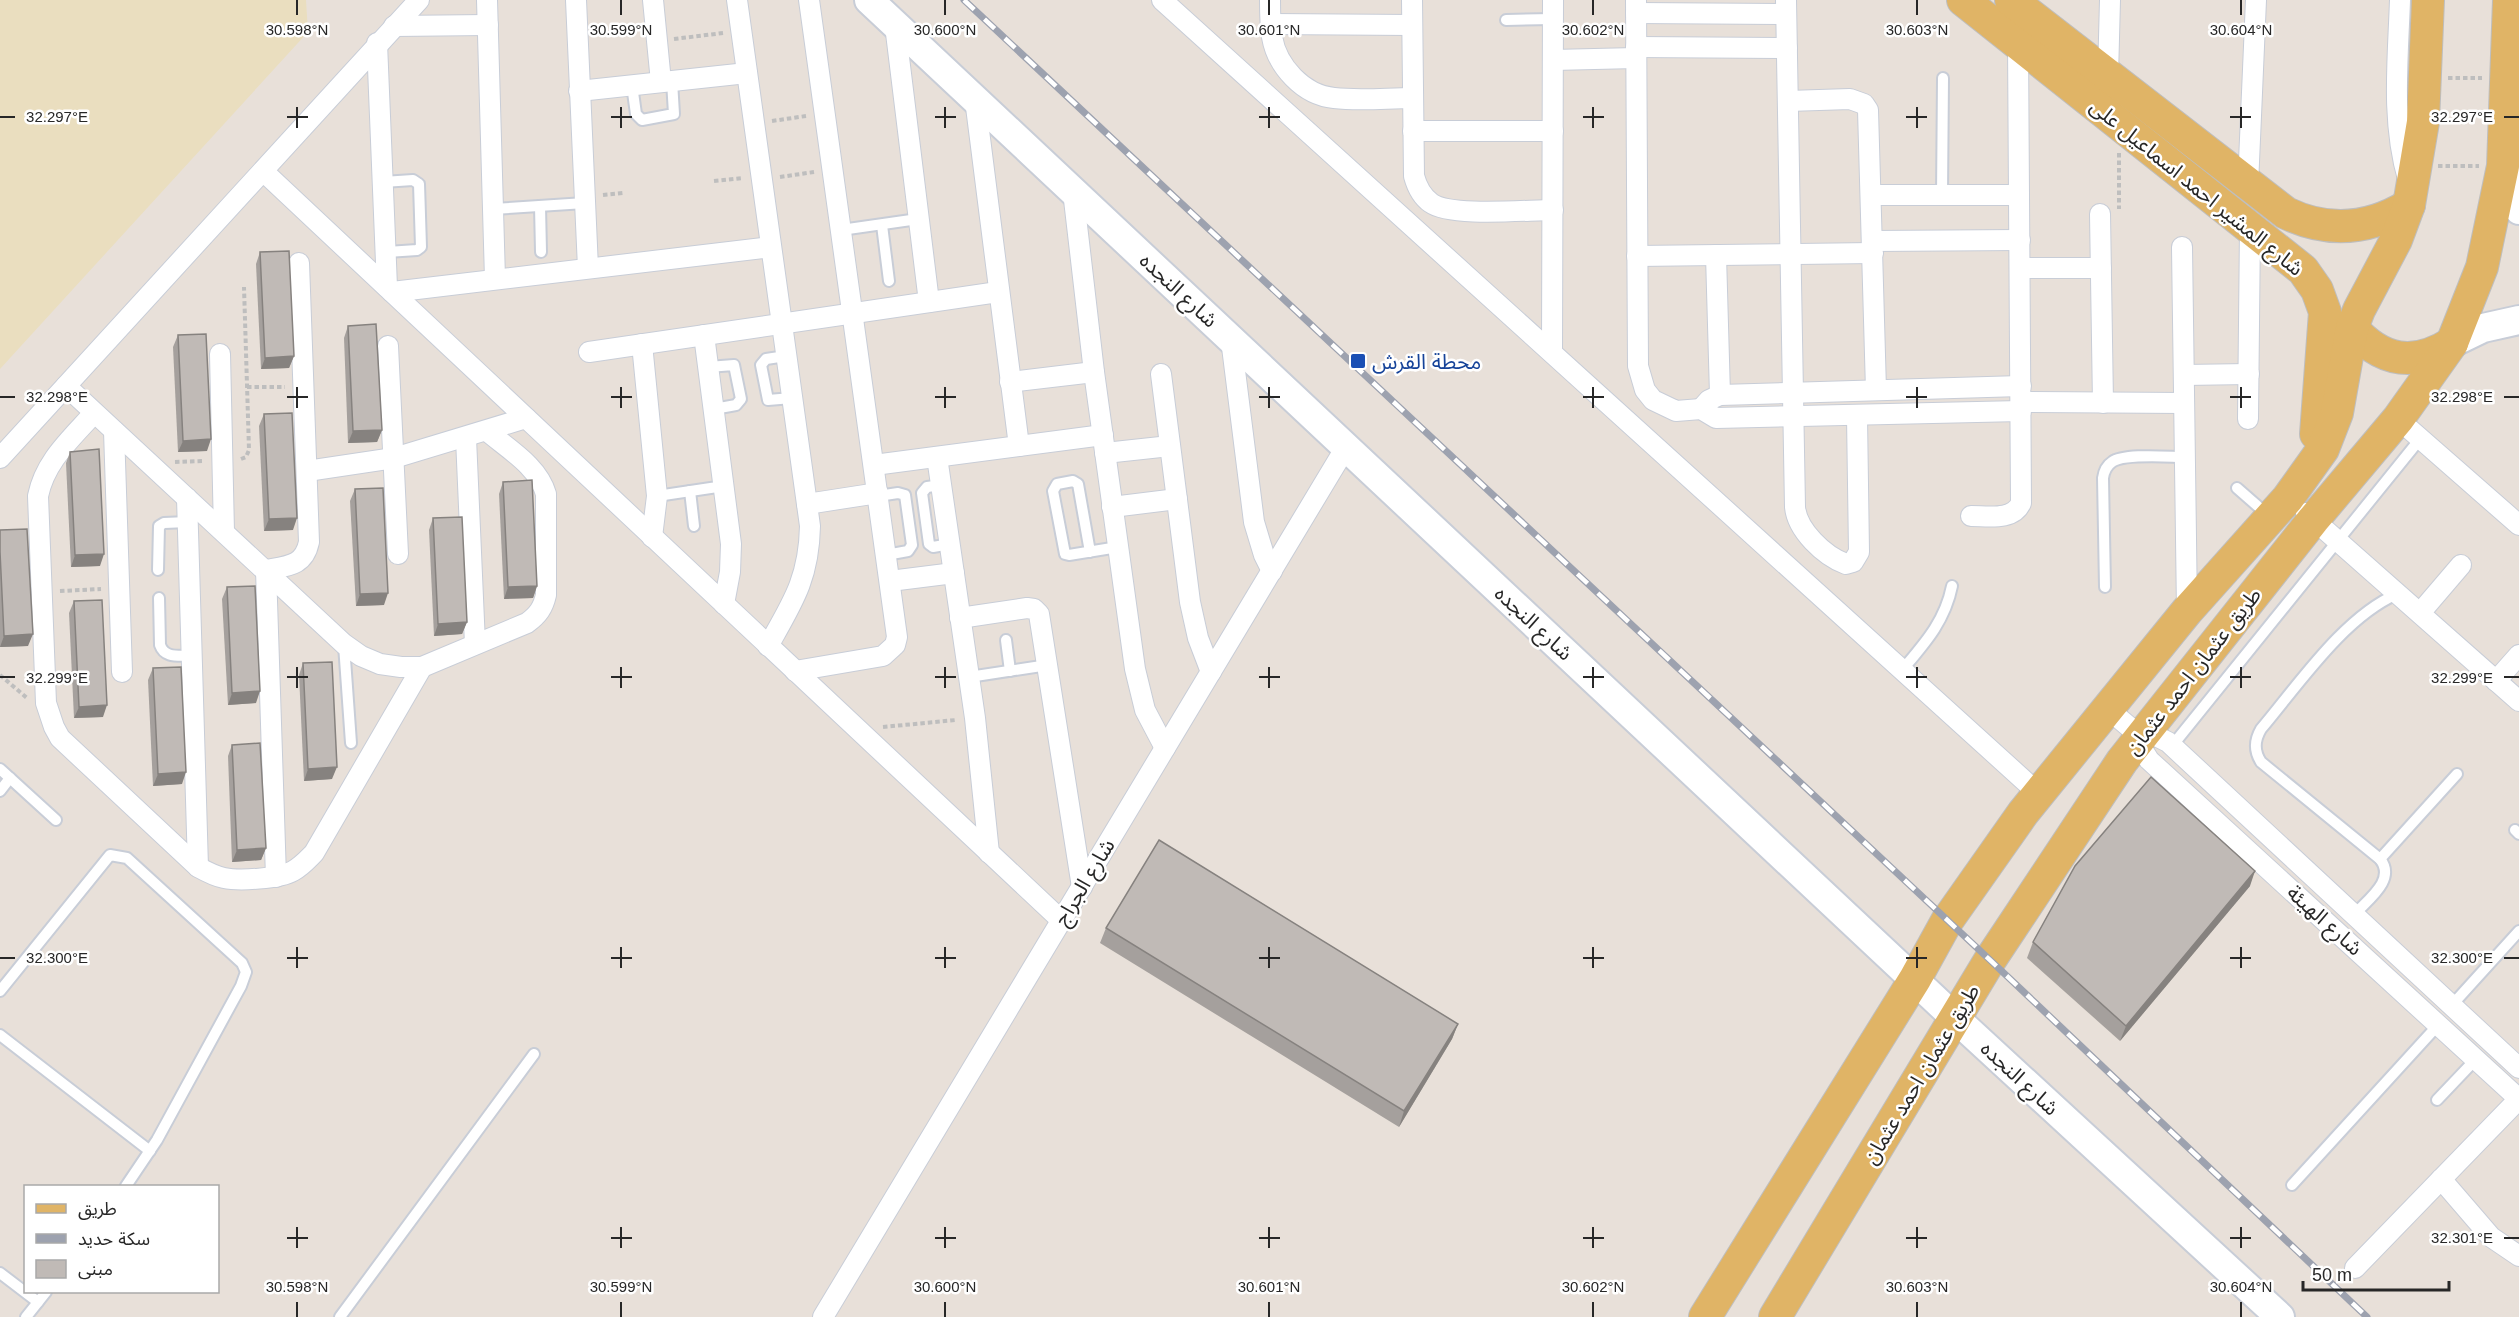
<svg xmlns="http://www.w3.org/2000/svg" width="2519" height="1317" viewBox="0 0 2519 1317" font-family="Arial,'Noto Sans Arabic',sans-serif">
	<style>
		.sand { fill: #eadebf }
		.lines { fill: none; stroke-linecap: round; stroke-linejoin: round }
		.lane-casing { stroke: #c8cdd7; stroke-width: 14 }
		.street-casing { stroke: #c8cdd7; stroke-width: 22 }
		.secondary-casing { stroke: #c8cdd7; stroke-width: 32 }
		.primary-casing { stroke: #bebebe; stroke-width: 34 }
		.path { stroke: #bebebe; stroke-width: 4; stroke-dasharray: 4.5 3; stroke-linecap: butt }
		.lane { stroke: #fff; stroke-width: 10 }
		.street { stroke: #fff; stroke-width: 20 }
		.secondary { stroke: #fff; stroke-width: 28 }
		.primary { stroke: #e0b466; stroke-width: 32 }
		.rail-casing { stroke: #9da2af; stroke-width: 7 }
		.rail { stroke: #fff; stroke-width: 4.5; stroke-dasharray: 14; stroke-linecap: butt }
		.wall { fill: #a5a09d }
		.shaded-wall { fill: #86827f }
		.building { fill: #c0bab6; stroke: #86827f; stroke-width: 1.5 }
		.ticks { fill: none; stroke: #272727; stroke-width: 2 }
		.transit-dot { fill: #1a4fb4; stroke: #fff; stroke-width: 2 }
		.labels { text-anchor: middle; dominant-baseline: central; stroke-width: 5; stroke-linejoin: round; paint-order: stroke }
		.street-label { font-size: 21px; fill: #272727; stroke: #fff }
		.transit-label { font-size: 21px; fill: #164399; stroke: #fff; text-anchor: start }
		.ticks-label { font-size: 15px; text-anchor: middle; fill: #272727; stroke: #fff; stroke-width: 5; stroke-linejoin: round; paint-order: stroke }
	</style>
	<rect width="100%" height="100%" fill="#e8e0d9"/>
	<polygon class="sand" points="0,0 306,0 308,32 0,369"/>
	<g class="lines">
		<defs>
			<g id="lane">
				<polyline points="1506,20 1553,19"/>
				<polyline points="632,85 636,114 642,120 674,114 672,81"/>
				<polyline points="383,182 413,180 419,184 421,247 417,250 387,252"/>
				<polyline points="1942,195 1943,78"/>
				<polyline points="540,206 541,252"/>
				<polyline points="493,209 585,203"/>
				<polyline points="882,225 889,281"/>
				<polyline points="841,230 918,219"/>
				<polyline points="786,356 766,359 761,365 768,400 792,398"/>
				<polyline points="708,367 734,365 741,399 736,405 714,409"/>
				<polyline points="942,485 927,487 922,493 929,544 933,547 950,544"/>
				<polyline points="2237,488 2269,516"/>
				<polyline points="690,491 694,526"/>
				<polyline points="657,496 724,486"/>
				<polyline points="878,496 898,493 905,495 912,545 908,551 886,555"/>
				<polyline points="1090,552 1078,484 1073,481 1057,484 1053,491 1065,554 1069,555 1118,547"/>
				<polyline points="158,570 159,526 164,523 188,522"/>
				<path d="M2105 587 2103 478C2104 471 2106 466 2112 462 2124 453 2169 457 2185 457"/>
				<path d="M159 598 160 645C165 659 179 655 192 656"/>
				<polyline points="1006,640 1010,671"/>
				<polyline points="344,645 351,743"/>
				<path d="M1903 669C1925 643 1945 621 1952 586"/>
				<polyline points="969,677 1048,665"/>
				<polyline points="2172,746 2420,439"/>
				<polyline points="0,769 56,820"/>
				<polyline points="0,791 10,778"/>
				<polyline points="2515,830 2519,834"/>
				<polyline points="2380,859 2457,774"/>
				<path d="M2354 915C2367 900 2397 880 2380 859L2261 762C2254 751 2254 741 2261 729 2299 684 2344 617 2397 594"/>
				<polyline points="0,991 110,855 127,858 242,963 246,972 241,986 157,1140 126,1186"/>
				<polyline points="2452,1005 2519,931"/>
				<polyline points="0,1035 150,1151"/>
				<polyline points="2437,1100 2476,1059"/>
				<polyline points="2292,1185 2439,1024"/>
				<polyline points="0,1273 38,1302"/>
				<polyline points="26,1317 46,1292"/>
				<polyline points="340,1317 534,1054"/>
			</g>
			<g id="street">
				<polyline points="487,0 495,279"/>
				<polyline points="576,0 588,268"/>
				<polyline points="653,0 661,82"/>
				<path d="M737 0 810 526C809 578 793 602 768 646"/>
				<polyline points="1162,0 2038,793"/>
				<path d="M1270 0C1270 12 1270 25 1272 37 1277 66 1303 95 1334 98 1360 101 1387 98 1413 98"/>
				<path d="M1412 0 1414 176C1417 187 1421 196 1431 203 1450 217 1526 210 1553 210"/>
				<polyline points="1636,0 1638,366 1645,390 1653,400 1676,411 1701,409 1716,418 2021,411"/>
				<path d="M1786 0 1795 507C1797 530 1824 556 1846 564L1853 562 1859 552 1857 416"/>
				<path d="M2400 0C2398 59 2391 121 2408 179"/>
				<polyline points="1636,13 1786,14"/>
				<polyline points="1271,24 1412,25"/>
				<polyline points="895,25 929,302"/>
				<polyline points="394,26 488,25"/>
				<polyline points="377,43 387,287"/>
				<polyline points="1636,47 1787,48"/>
				<polyline points="1553,60 1636,58"/>
				<polyline points="2108,76 2110,0"/>
				<polyline points="579,91 747,73"/>
				<polyline points="975,99 1019,446"/>
				<polyline points="1788,101 1850,99 1864,104 1868,110 1876,390"/>
				<polyline points="1413,131 1553,131"/>
				<polyline points="263,171 1061,920"/>
				<polyline points="2248,185 2256,0"/>
				<polyline points="1073,191 1094,372 1135,669 1145,710 1165,748"/>
				<polyline points="1872,195 2019,195"/>
				<polyline points="2100,214 2103,403"/>
				<polyline points="1872,241 2020,240"/>
				<polyline points="2182,247 2187,611"/>
				<polyline points="1716,255 1720,395"/>
				<polyline points="1637,256 1873,253"/>
				<polyline points="2020,268 2101,268"/>
				<polyline points="392,292 771,247"/>
				<polyline points="704,335 731,544 730,572 724,604"/>
				<polyline points="1231,339 1254,522 1264,555 1272,571"/>
				<polyline points="642,344 657,496 652,537"/>
				<polyline points="388,346 398,554"/>
				<polyline points="589,352 998,292"/>
				<polyline points="1552,352 1553,0"/>
				<polyline points="220,354 224,532"/>
				<polyline points="1161,374 1190,602 1198,638 1211,672"/>
				<polyline points="2184,375 2249,374"/>
				<polyline points="1010,382 1094,372"/>
				<path d="M66 386 344 644 361 656 380 664 401 667H422L527 623C538 615 543 608 546 595V494C538 466 508 449 487 431"/>
				<polyline points="2021,402 2184,403"/>
				<polyline points="1701,409 1709,400 1720,395 2021,386"/>
				<path d="M94 413C71 439 45 461 38 496L46 703 54 727 60 738 198 867C207 872 214 876 224 878 239 881 279 879 293 871 302 866 307 860 314 853L422 667"/>
				<polyline points="2248,419 2250,228"/>
				<polyline points="2398,419 2519,525"/>
				<polyline points="114,431 122,672"/>
				<polyline points="466,438 475,644"/>
				<polyline points="1105,453 1170,446"/>
				<polyline points="937,457 975,718 989,853"/>
				<polyline points="0,458 419,0"/>
				<polyline points="874,465 1103,435"/>
				<polyline points="307,471 394,458 526,418"/>
				<polyline points="187,498 198,867"/>
				<polyline points="807,504 878,493"/>
				<polyline points="1112,507 1177,499"/>
				<polyline points="2306,513 2519,701"/>
				<path d="M1971 516C1988 516 2013 521 2021 503L2018 43"/>
				<polyline points="890,581 954,573"/>
				<polyline points="2420,613 2461,565"/>
				<polyline points="960,618 1027,608 1034,609 1039,614 1082,887"/>
				<polyline points="795,671 883,656 895,645 897,637 809,0"/>
				<polyline points="2496,681 2519,655"/>
				<polyline points="2108,709 2140,736 2141,747 2149,760 2519,1099"/>
				<polyline points="2140,736 2156,736 2168,742 2519,1068"/>
				<path d="M276 877 266 570C288 566 304 566 309 542L299 263"/>
				<polyline points="2441,1179 2491,1237 2519,1256"/>
				<polyline points="2355,1268 2519,1099"/>
				<polyline points="823,1317 1346,447"/>
			</g>
			<g id="secondary">
				<polyline points="869,0 1955,1018 2280,1317"/>
				<polyline points="2503,166 2519,210"/>
				<polyline points="2452,343 2483,328 2519,320"/>
			</g>
			<g id="primary">
				<polyline points="1963,0 2303,270 2317,290 2325,312 2316,434"/>
				<path d="M2011 0 2286 213C2328 233 2369 230 2409 205"/>
				<path d="M2352 328C2382 362 2414 367 2452 343"/>
				<polyline points="1705,1317 1915,979 1947,921 2023,813 2187,611 2288,498 2323,449 2337,413 2352,328 2359,310 2396,240 2409,205 2423,122 2428,0"/>
				<polyline points="1775,1317 1990,960 2122,761 2313,520 2398,419 2452,343 2482,267 2503,166 2509,0"/>
			</g>
		</defs>
		<use href="#lane" class="lane-casing"/>
		<use href="#street" class="street-casing"/>
		<use href="#secondary" class="secondary-casing"/>
		<use href="#primary" class="primary-casing"/>
		<g class="path">
			<polyline points="674,39 723,33"/>
			<polyline points="2448,78 2482,78"/>
			<polyline points="772,121 806,116"/>
			<polyline points="2119,153 2119,209"/>
			<polyline points="2438,166 2479,166"/>
			<polyline points="780,177 814,172"/>
			<polyline points="714,181 743,178"/>
			<polyline points="603,195 623,193"/>
			<polyline points="247,387 285,387"/>
			<polyline points="241,459 246,457 249,450 244,287"/>
			<polyline points="175,462 204,461"/>
			<polyline points="60,591 101,589"/>
			<polyline points="0,675 27,698"/>
			<polyline points="883,727 956,720"/>
		</g>
		<use href="#lane" class="lane"/>
		<use href="#street" class="street"/>
		<use href="#secondary" class="secondary"/>
		<use href="#primary" class="primary"/>
		<defs>
			<polyline id="rail" points="964,0 1990,960 2367,1317"/>
		</defs>
		<use href="#rail" class="rail-casing"/>
		<use href="#rail" class="rail"/>
	</g>
	<g class="wall">
		<polygon points="260,252 294,356 289,368 261,369 256,264"/>
		<polygon points="348,326 382,430 377,442 348,443 344,338"/>
		<polygon points="178,335 207,451 178,452 173,347"/>
		<polygon points="264,414 293,530 264,531 259,426"/>
		<polygon points="70,452 100,566 71,567 66,463"/>
		<polygon points="503,482 537,586 533,598 504,599 499,494"/>
		<polygon points="355,489 384,605 356,606 350,501"/>
		<polygon points="433,518 467,622 462,634 434,636 429,530"/>
		<polygon points="0,530 28,646 0,647"/>
		<polygon points="227,587 256,703 228,705 222,599"/>
		<polygon points="74,601 103,717 74,718 69,613"/>
		<polygon points="303,663 332,779 304,781 299,675"/>
		<polygon points="153,668 182,784 153,786 148,680"/>
		<polygon points="232,745 266,848 261,860 232,862 228,756"/>
		<polygon points="2250,886 2120,1041 2027,958 2033,942"/>
		<polygon points="1106,928 1458,1024 1452,1039 1399,1127 1100,943"/>
	</g>
	<g class="shaded-wall">
		<polygon points="294,356 289,368 261,369 265,358"/>
		<polygon points="382,430 377,442 348,443 353,431"/>
		<polygon points="211,439 207,451 178,452 183,441"/>
		<polygon points="297,518 293,530 264,531 269,519"/>
		<polygon points="104,554 100,566 71,567 75,555"/>
		<polygon points="537,586 533,598 504,599 508,587"/>
		<polygon points="388,593 384,605 356,606 360,594"/>
		<polygon points="467,622 462,634 434,636 438,624"/>
		<polygon points="33,634 28,646 0,647 4,636"/>
		<polygon points="260,691 256,703 228,705 232,693"/>
		<polygon points="107,705 103,717 74,718 79,707"/>
		<polygon points="337,767 332,779 304,781 308,769"/>
		<polygon points="186,772 182,784 153,786 158,774"/>
		<polygon points="266,848 261,860 232,862 237,850"/>
		<polygon points="2255,871 2250,886 2120,1041 2126,1026"/>
		<polygon points="1458,1024 1452,1039 1399,1127 1404,1111"/>
	</g>
	<g class="building">
		<polygon points="289,251 294,356 265,358 260,252"/>
		<polygon points="376,324 382,430 353,431 348,326"/>
		<polygon points="206,334 211,439 183,441 178,335"/>
		<polygon points="292,413 297,518 269,519 264,414"/>
		<polygon points="99,449 104,554 75,555 70,452"/>
		<polygon points="532,480 537,586 508,587 503,482"/>
		<polygon points="383,488 388,593 360,594 355,489"/>
		<polygon points="462,517 467,622 438,624 433,518"/>
		<polygon points="27,529 33,634 4,636 0,552 0,530"/>
		<polygon points="255,586 260,691 232,693 227,587"/>
		<polygon points="102,600 107,705 79,707 74,601"/>
		<polygon points="332,662 337,767 308,769 303,663"/>
		<polygon points="181,667 186,772 158,774 153,668"/>
		<polygon points="260,743 266,848 237,850 232,745"/>
		<polygon points="2151,777 2255,871 2126,1026 2033,942 2075,866"/>
		<polygon points="1159,840 1458,1024 1404,1111 1106,928"/>
	</g>
	<path class="ticks" d="M297 0V15M621 0V15M945 0V15M1269 0V15M1593 0V15M1917 0V15M2241 0V15M297 107V128M621 107V128M945 107V128M1269 107V128M1593 107V128M1917 107V128M2241 107V128M0 117H15M287 117H308M611 117H632M935 117H956M1259 117H1280M1583 117H1604M1906 117H1927M2230 117H2251M2504 117H2519M297 387V408M621 387V408M945 387V408M1269 387V408M1593 387V408M1917 387V408M2241 387V408M0 397H15M287 397H308M611 397H632M935 397H956M1259 397H1280M1583 397H1604M1906 397H1927M2230 397H2251M2504 397H2519M297 667V688M621 667V688M945 667V688M1269 667V688M1593 667V688M1917 667V688M2241 667V688M0 677H15M287 677H308M611 677H632M935 677H956M1259 677H1280M1583 677H1604M1906 677H1927M2230 677H2251M2504 677H2519M297 947V968M621 947V968M945 947V968M1269 947V968M1593 947V968M1917 947V968M2241 947V968M0 958H15M287 958H308M611 958H632M935 958H956M1259 958H1280M1583 958H1604M1906 958H1927M2230 958H2251M2504 958H2519M297 1227V1248M621 1227V1248M945 1227V1248M1269 1227V1248M1593 1227V1248M1917 1227V1248M2241 1227V1248M287 1238H308M611 1238H632M935 1238H956M1259 1238H1280M1583 1238H1604M1906 1238H1927M2230 1238H2251M2504 1238H2519M297 1302V1317M621 1302V1317M945 1302V1317M1269 1302V1317M1593 1302V1317M1917 1302V1317M2241 1302V1317"/>
	<rect class="transit-dot" x="1350" y="353" width="16" height="16" rx="3"/>
	<g class="labels">
		<g class="street-label">
			<text transform="translate(2197 187) rotate(39)">شارع المشير احمد اسماعيل على</text>
			<text transform="translate(1179 290) rotate(43)">شارع النجده</text>
			<text transform="translate(1534 623) rotate(43)">شارع النجده</text>
			<text transform="translate(2193 671) rotate(-52)">طريق عثمان احمد عثمان</text>
			<text transform="translate(1084 882) rotate(-59)">شارع الجراج</text>
			<text transform="translate(2325 920) rotate(42)">شارع الهيئة</text>
			<text transform="translate(1921 1074) rotate(-59)">طريق عثمان احمد عثمان</text>
			<text transform="translate(2020 1078) rotate(43)">شارع النجده</text>
		</g>
		<g class="transit-label">
			<text x="1372" y="361">محطة القرش</text>
		</g>
	</g>
	<g class="ticks-label">
		<text x="297" y="35">30.598°N</text>
		<text x="621" y="35">30.599°N</text>
		<text x="945" y="35">30.600°N</text>
		<text x="1269" y="35">30.601°N</text>
		<text x="1593" y="35">30.602°N</text>
		<text x="1917" y="35">30.603°N</text>
		<text x="2241" y="35">30.604°N</text>
		<text x="2462" y="122">32.297°E</text>
		<text x="57" y="122">32.297°E</text>
		<text x="2462" y="402">32.298°E</text>
		<text x="57" y="402">32.298°E</text>
		<text x="2462" y="683">32.299°E</text>
		<text x="57" y="683">32.299°E</text>
		<text x="2462" y="963">32.300°E</text>
		<text x="57" y="963">32.300°E</text>
		<text x="2462" y="1243">32.301°E</text>
		<text x="297" y="1292">30.598°N</text>
		<text x="621" y="1292">30.599°N</text>
		<text x="945" y="1292">30.600°N</text>
		<text x="1269" y="1292">30.601°N</text>
		<text x="1593" y="1292">30.602°N</text>
		<text x="1917" y="1292">30.603°N</text>
		<text x="2241" y="1292">30.604°N</text>
	</g>
	<rect x="24" y="1185" width="195" height="108" fill="#ffffff" stroke="#a9a9a9" stroke-width="1.5"/>
	<rect x="36" y="1204" width="30" height="9" fill="#e0b466" stroke="#a9a9a9" stroke-width="1.5"/>
	<text x="78" y="1215" font-size="18" fill="#272727">طريق</text>
	<rect x="36" y="1234" width="30" height="9" fill="#9da2af" stroke="#a9a9a9" stroke-width="1.5"/>
	<text x="78" y="1245" font-size="18" fill="#272727">سكة حديد</text>
	<rect x="36" y="1260" width="30" height="18" fill="#c0bab6" stroke="#a9a9a9" stroke-width="1.5"/>
	<text x="78" y="1275" font-size="18" fill="#272727">مبنى</text>
	<path d="M2303 1281v9h146v-9" fill="none" stroke="#272727" stroke-width="3"/>
	<text x="2312" y="1281" font-size="18" fill="#272727" stroke="#ffffff" stroke-width="4.5" paint-order="stroke">50 m</text>
</svg>
